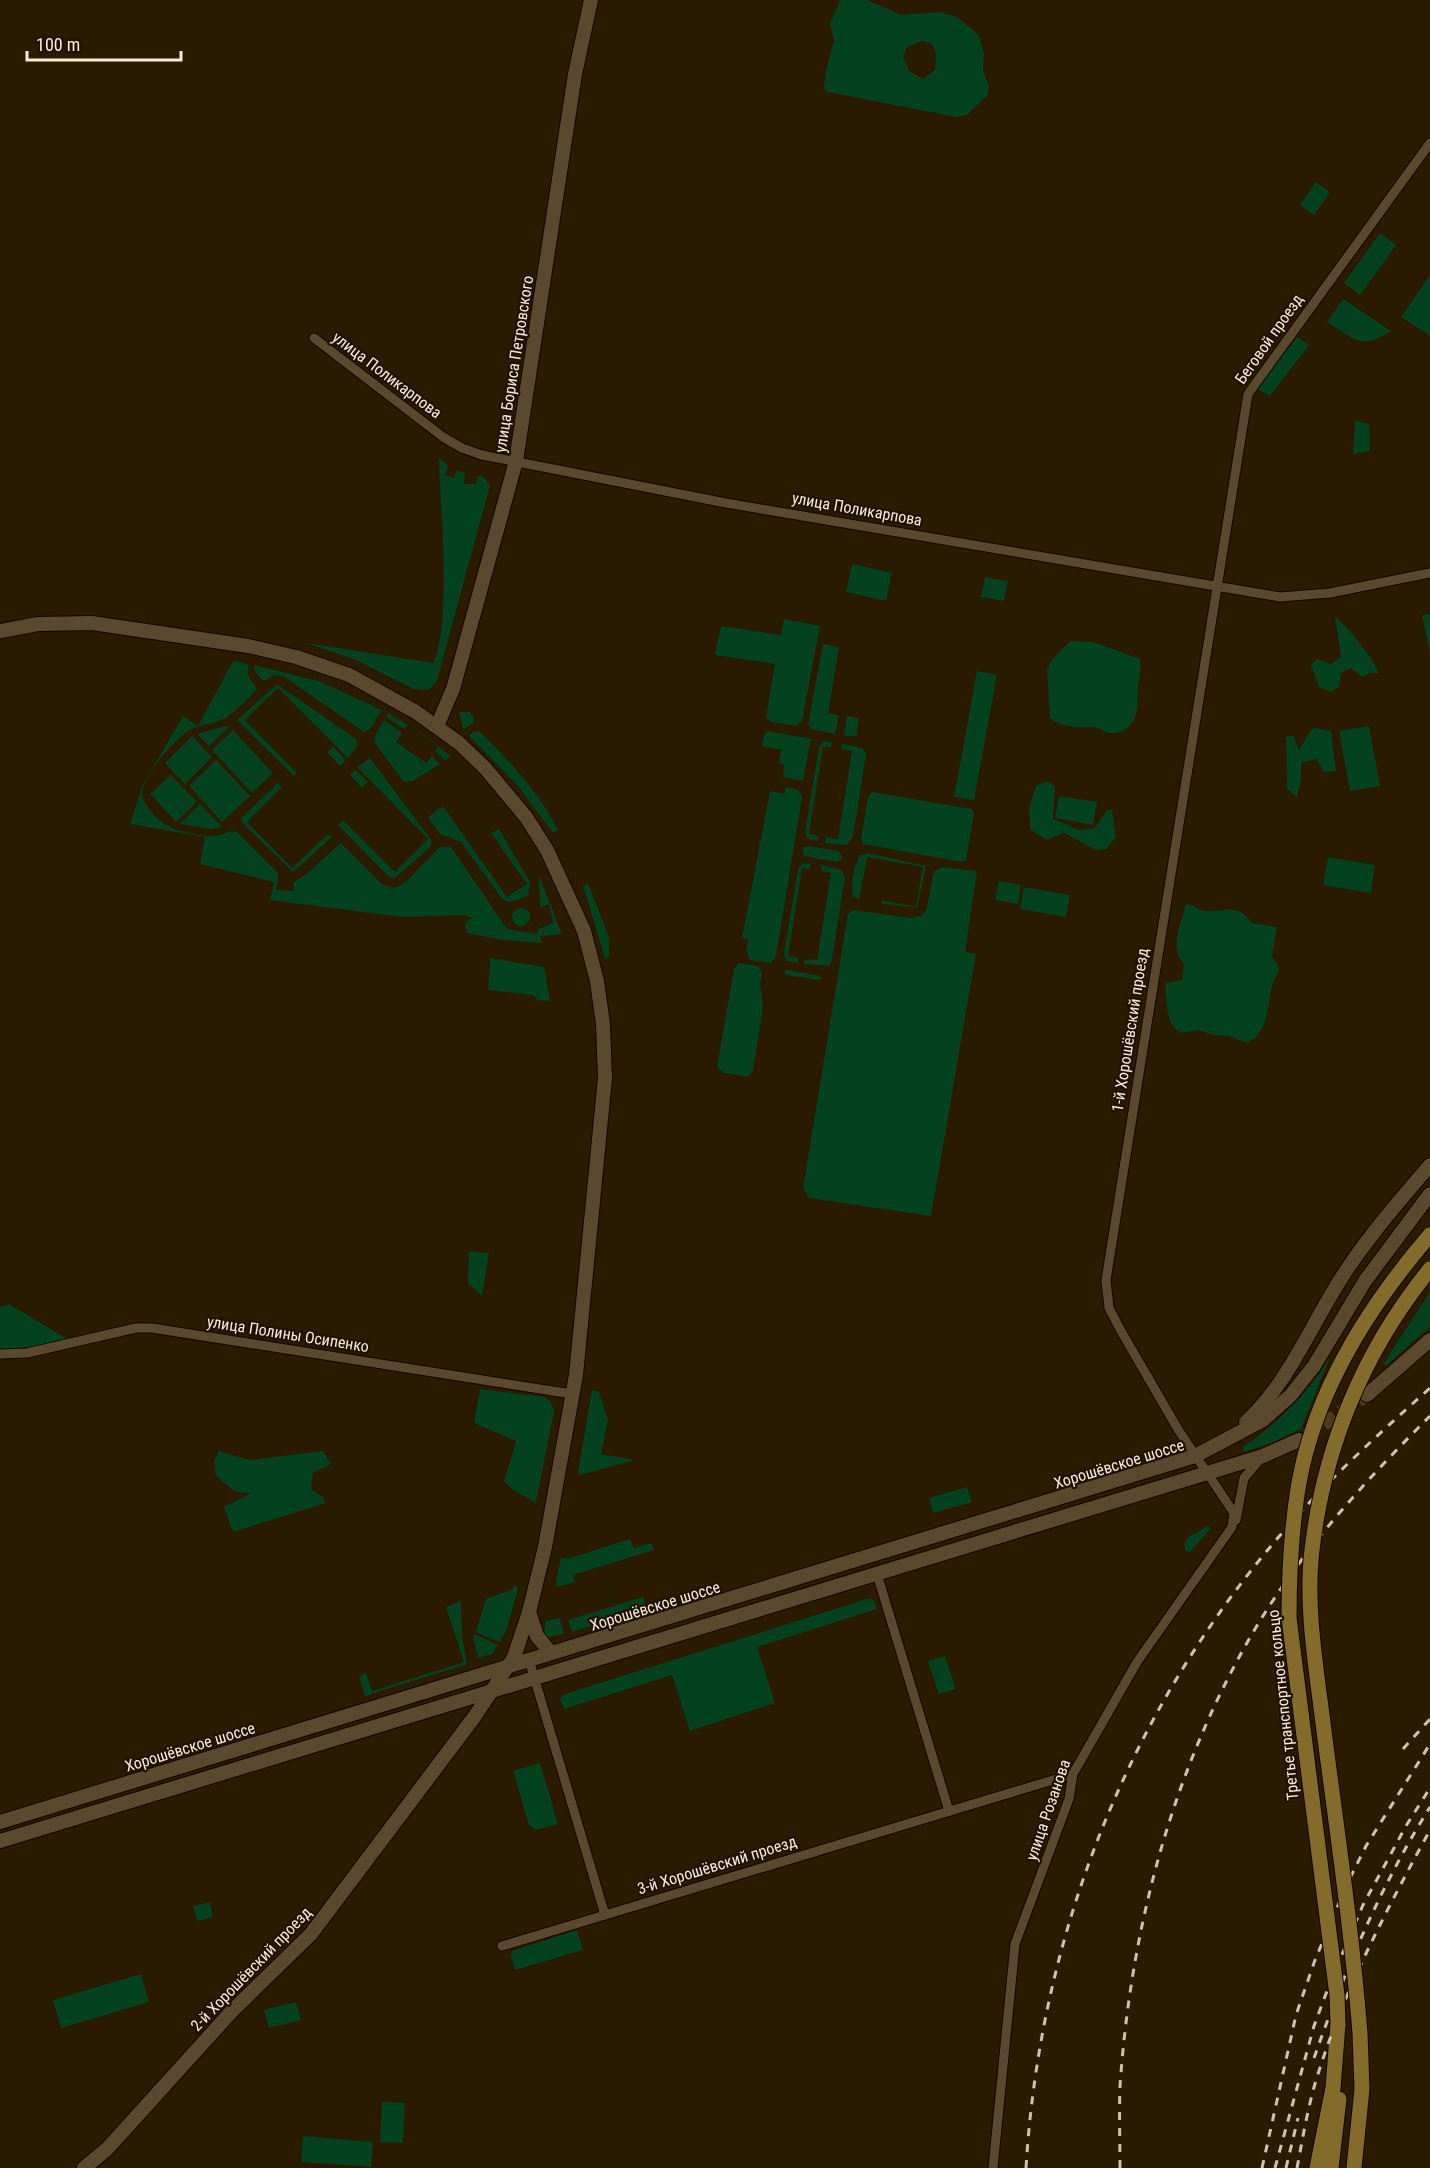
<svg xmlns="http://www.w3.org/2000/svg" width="1430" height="2168" viewBox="0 0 1430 2168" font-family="'Roboto Condensed',sans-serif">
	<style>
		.green { fill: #04421f; fill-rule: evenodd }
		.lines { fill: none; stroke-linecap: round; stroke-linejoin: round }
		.secondary-tunnel { stroke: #493a21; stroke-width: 14; stroke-dasharray: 14 7; stroke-linecap: butt }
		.street-casing { stroke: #120500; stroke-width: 11 }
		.secondary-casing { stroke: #120500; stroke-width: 16 }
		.primary-casing { stroke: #120500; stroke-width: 17 }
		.street { stroke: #5b492d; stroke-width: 9 }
		.secondary { stroke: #5b492d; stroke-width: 14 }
		.primary { stroke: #826b2b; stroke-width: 15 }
		.rail { stroke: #cec2b1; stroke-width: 3; stroke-dasharray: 8 8; stroke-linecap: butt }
		.primary-bridge-casing { stroke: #120500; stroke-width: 17; stroke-linecap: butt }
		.primary-bridge { stroke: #826b2b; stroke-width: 15 }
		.labels { text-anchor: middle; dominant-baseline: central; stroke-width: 4.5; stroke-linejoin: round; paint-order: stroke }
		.street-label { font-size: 16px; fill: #f7ecdc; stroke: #201100 }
	</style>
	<rect width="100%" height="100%" fill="#2a1a00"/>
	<g class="green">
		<path d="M840 0H867L902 15 940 12 957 17 979 35 984 55 983 71 989 86 987 96 967 115 956 117 828 92 824 88 826 71 834 41 830 24ZM922 41 932 44 936 54 935 70 923 79 909 71 903 57 907 47Z"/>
		<polygon points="1316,182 1330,192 1314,215 1300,205"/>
		<polygon points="1380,233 1396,245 1360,295 1344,283"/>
		<polygon points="1430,275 1430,336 1401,317"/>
		<path d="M1343 299 1391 331C1362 351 1354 339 1327 322Z"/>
		<polygon points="1297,337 1309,345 1270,396 1256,388"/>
		<polygon points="1355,420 1369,424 1370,451 1353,454"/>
		<path d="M439 457 448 466 445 475 454 478 457 470 465 473 464 484H476L478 476H483L490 485 437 681 429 690 413 689 356 660 307 643 433 663C452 627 440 503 439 457Z"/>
		<polygon points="852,564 892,573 886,601 846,592"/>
		<polygon points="985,577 1008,581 1004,601 981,597"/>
		<polygon points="1430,614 1430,653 1422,615"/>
		<path d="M1335 617C1345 623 1375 661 1379 673H1370L1362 677 1351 668 1341 673 1339 687 1331 692 1319 687 1311 665 1317 659 1331 664 1341 657Z"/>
		<polygon points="784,619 820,626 802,721 796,726 771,722 766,717 775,664 715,655 721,626 781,635"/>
		<path d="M1070 641 1093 642 1140 659C1142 669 1139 676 1138 687 1137 705 1141 727 1116 733 1105 735 1099 725 1089 727 1076 728 1061 727 1050 718L1047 670 1051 661Z"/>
		<polygon points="823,644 839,647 828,713 839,715 835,734 811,729 808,724"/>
		<path d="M233 661 248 664V675L257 689C248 698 238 710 227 717 216 725 200 723 188 731 174 741 143 775 142 793 141 803 160 823 170 827 180 832 204 837 215 836 224 835 228 829 237 832L279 874 276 890 293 891 294 882 305 875 341 843 382 884 394 888 405 883 440 847H451L507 929 537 934 538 929 553 923 549 904 540 908 539 875 562 934 540 936 542 943 502 940 467 933 465 924 469 919H474L464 915 402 917 270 900 274 882 200 864 205 837 130 824 143 784 183 716 198 726Z"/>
		<polygon points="254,665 319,681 382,710 370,729 364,732 283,676 276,675 263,681 255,672"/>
		<polygon points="977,671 997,675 974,800 954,797"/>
		<polygon points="277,684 356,739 358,745 348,758 278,688 245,720 297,773 294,776 237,720"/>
		<polygon points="459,712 470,712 474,718 473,723 463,730"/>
		<path d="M388 713C410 726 432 739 451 757L445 760 435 751 438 746 408 725 404 729 386 717Z"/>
		<polygon points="847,716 859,718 856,737 844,735"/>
		<polygon points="384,720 402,733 396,742 426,763 432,756 440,764 413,781 404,782 374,742 376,733"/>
		<polygon points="225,726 230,726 209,746 197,734"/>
		<polygon points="1369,726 1380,786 1350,791 1339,731"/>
		<polygon points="1315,728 1331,731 1336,771 1324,772 1316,759 1301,763 1301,781 1297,797 1287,789 1286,737 1293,735 1299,750 1311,730"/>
		<polygon points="233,730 273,773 252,793 212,750"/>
		<path d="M479 731C510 761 538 791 558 830L553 833 517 785 469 736 473 732Z"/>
		<polygon points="768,731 811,739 803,781 783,777 784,764 779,763 781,750 762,746 764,735"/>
		<polygon points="192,736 212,757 185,784 165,763"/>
		<polygon points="824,741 832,742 831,747 823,747 809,834 819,836 818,841 808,839 805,832 819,747"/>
		<polygon points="842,744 862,748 866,754 853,837 847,845 825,843 826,837 838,839 852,751 841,749"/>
		<polygon points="333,747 346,760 340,766 327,752"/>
		<polygon points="370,758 432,841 430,847 394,879 388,876 338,825 343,820 395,872 428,839 357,767"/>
		<polygon points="216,760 250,796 222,822 189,786"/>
		<polygon points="355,770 368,782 362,788 350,775"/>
		<polygon points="171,775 197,802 176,822 150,794"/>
		<polygon points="1046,781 1055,786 1053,819 1079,830 1095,828 1107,810 1112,810 1116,837 1106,849 1096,850 1064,833 1046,840 1030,829 1029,808 1036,786"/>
		<polygon points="278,783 282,787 247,822 292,868 328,834 332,837 293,872 241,822 242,817"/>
		<polygon points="786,787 799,790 802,797 776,956 771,963 750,960 746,951 748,939 742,938 770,791 784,794"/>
		<polygon points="872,792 972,809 974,814 966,860 961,862 863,844 861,839 868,797"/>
		<polygon points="1059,796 1097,802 1093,825 1055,818"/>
		<polygon points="200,804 222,827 211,829 180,824"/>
		<polygon points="443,806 507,897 527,884 491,833 499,829 530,882 528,896 511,902 503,900 461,842 440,834 428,817"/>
		<polygon points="808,846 839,851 843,858 837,862 804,856 802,848"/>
		<path d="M868 853 926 866 917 908 882 904V900L916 907 923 867 867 857 859 900 853 896C850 885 854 865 860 855Z"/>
		<polygon points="1328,857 1375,865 1371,893 1323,885"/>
		<polygon points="803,863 811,864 810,869 802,868 788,956 798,958 798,963 787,961 784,954 798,869"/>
		<polygon points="821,865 841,870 845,876 832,959 829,966 804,964 805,959 817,960 831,873 821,871"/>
		<polygon points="943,867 977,871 965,952 976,954 931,1216 809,1198 803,1188 848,914 853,910 911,918 921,916 927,908 934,871"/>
		<polygon points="999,881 1021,885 1018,904 995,900"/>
		<polygon points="588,883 609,937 609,957 605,959 583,886"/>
		<polygon points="1024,887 1070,895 1066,917 1020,909"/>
		<path d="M1186 904C1193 904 1193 907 1199 909 1220 917 1234 898 1252 923L1277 927 1272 956 1279 968C1277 976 1272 983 1271 991 1267 1012 1267 1033 1247 1043L1229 1036 1213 1035 1198 1030 1181 1033C1165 1026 1167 998 1165 983L1182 980 1184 964C1169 951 1181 921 1186 904Z"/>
		<circle cx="521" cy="917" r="9"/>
		<polygon points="490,958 544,967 550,1001 538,1000 533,995 488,990"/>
		<polygon points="739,963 758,966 762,974 760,984 763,1007 753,1071 748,1077 724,1073 717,1067 734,969"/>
		<polygon points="787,970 820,976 822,979 819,980 786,975 784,972"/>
		<polygon points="469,1251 489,1253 482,1296 468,1283"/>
		<polygon points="1430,1292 1430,1326 1386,1366 1384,1364 1389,1355"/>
		<polygon points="9,1304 69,1340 26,1350 0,1351 0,1307"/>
		<path d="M1330 1357 1301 1429 1266 1445 1243 1452V1447C1279 1422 1306 1395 1330 1357Z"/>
		<polygon points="480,1389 545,1397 551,1402 554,1411 536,1503 513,1490 504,1481 516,1441 474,1423"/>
		<polygon points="592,1390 599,1392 608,1420 601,1454 635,1460 580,1475 578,1472"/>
		<polygon points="219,1451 250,1460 323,1451 331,1464 313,1473 311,1489 323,1497 326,1503 233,1532 224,1507 251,1493 235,1492 216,1476 214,1461"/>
		<polygon points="967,1487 972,1502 933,1513 929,1498"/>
		<polygon points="1208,1526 1211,1528 1190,1552 1186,1551 1184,1544 1188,1537"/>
		<polygon points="630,1539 634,1548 652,1543 654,1550 573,1575 575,1582 557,1587 556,1582 561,1557 567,1559"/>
		<polygon points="515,1585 518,1588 507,1629 500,1642 476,1632 486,1599 511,1590"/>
		<polygon points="643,1597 647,1609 572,1632 568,1620"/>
		<polygon points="870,1598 874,1601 877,1609 757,1647 775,1703 690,1731 672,1675 564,1709 560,1699 562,1695"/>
		<polygon points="461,1601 462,1636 467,1664 365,1696 359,1676 366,1673 372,1691 464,1662 446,1607"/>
		<polygon points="560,1618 564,1634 548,1637 544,1632 546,1621"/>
		<polygon points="475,1634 498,1645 492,1654 478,1658 473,1637"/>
		<polygon points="945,1656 956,1689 939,1694 928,1661"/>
		<polygon points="540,1763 558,1824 536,1830 529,1825 513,1771"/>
		<polygon points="210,1902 213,1917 197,1921 193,1906"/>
		<polygon points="577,1930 583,1950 515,1970 511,1957 512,1951"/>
		<polygon points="141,1974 149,2002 61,2028 53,2000"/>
		<polygon points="296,2002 301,2020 269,2028 264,2010"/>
		<polygon points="382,2102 405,2103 403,2143 380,2142"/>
		<polygon points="303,2136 373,2142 371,2167 301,2162"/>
	</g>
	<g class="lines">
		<polyline class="secondary-tunnel" points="1306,1436 1367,1395"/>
		<defs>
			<g id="street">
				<polyline points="314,338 443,437 462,448 482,455 726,503 1280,597 1330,593 1430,573"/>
				<polyline points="0,1354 27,1353 136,1328 152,1328 572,1394"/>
				<polyline points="1236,1520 1244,1478 1261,1458"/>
				<polyline points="877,1574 949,1811"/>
				<polyline points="529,1660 605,1915 1073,1774"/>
				<polyline points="502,1946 605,1915"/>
				<polyline points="993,2168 1015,1944 1069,1799 1073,1774 1137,1662 1232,1527 1234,1513 1179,1431 1121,1331 1109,1308 1106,1280 1248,394 1430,143"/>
			</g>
			<g id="secondary">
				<polyline points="0,631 38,624 92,623 248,646 296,657 349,675 416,712 459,743 485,768 526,817 547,850 584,931 597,981 603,1024 605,1078 576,1375 545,1547 529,1612 514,1657 475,1716 311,1934 232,2011 107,2149 84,2168"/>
				<polyline points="437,726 453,689 516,461 575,74 591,0"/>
				<polyline points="1367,1395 1430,1340"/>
				<path d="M1246 1422C1287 1384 1308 1332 1337 1285 1363 1242 1397 1204 1430 1165"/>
				<polyline points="529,1612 537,1636 551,1653"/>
				<polyline points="0,1822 1195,1456 1263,1420 1291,1395 1314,1366 1365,1281 1430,1194"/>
				<polyline points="0,1841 1263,1456 1299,1440"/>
			</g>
			<g id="primary">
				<polyline points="1317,2168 1333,2088 1338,2024"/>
				<polyline points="1331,2168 1339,2099"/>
			</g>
		</defs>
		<use href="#street" class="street-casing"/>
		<use href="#secondary" class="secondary-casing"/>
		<use href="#primary" class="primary-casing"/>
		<use href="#street" class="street"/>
		<use href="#secondary" class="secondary"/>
		<use href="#primary" class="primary"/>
		<g class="rail">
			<polyline points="1403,1749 1430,1719"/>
			<path d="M1314 2058C1345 1970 1380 1887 1430 1807"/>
			<path d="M1026 2168C1040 1931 1132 1702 1290 1524 1333 1475 1381 1432 1430 1388"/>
			<path d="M1120 2168C1120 2141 1119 2113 1120 2086 1131 1926 1173 1768 1255 1629 1302 1550 1365 1481 1430 1416"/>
			<polyline points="1262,2168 1296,2015 1315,1960 1348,1882 1366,1846 1430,1744"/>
			<polyline points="1275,2168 1314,2026 1330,1983 1363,1905 1406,1826 1430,1788"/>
			<polyline points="1286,2168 1298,2118"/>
			<path d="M1297 2168C1303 2137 1308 2105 1318 2074 1345 1988 1387 1909 1430 1830"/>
		</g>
		<defs>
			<g id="primary-bridge">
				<path d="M1338 2024 1337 1995 1289 1618C1289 1577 1291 1536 1297 1495 1311 1398 1367 1308 1430 1235"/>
				<path d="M1354 2168 1362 2089 1360 2033C1352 1932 1337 1831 1324 1731 1317 1672 1305 1608 1312 1550 1324 1446 1364 1350 1430 1269"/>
			</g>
		</defs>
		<use href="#primary-bridge" class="primary-bridge-casing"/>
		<use href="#primary-bridge" class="primary-bridge"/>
	</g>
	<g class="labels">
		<g class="street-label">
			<text transform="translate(1269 339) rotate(-55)">Беговой проезд</text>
			<text transform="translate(514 364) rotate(-81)">улица Бориса Петровского</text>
			<text transform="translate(387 375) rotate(37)">улица Поликарпова</text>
			<text transform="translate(857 509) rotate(10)">улица Поликарпова</text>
			<text transform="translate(1130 1030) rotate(-81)">1-й Хорошёвский проезд</text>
			<text transform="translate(288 1334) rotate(9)">улица Полины Осипенко</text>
			<text transform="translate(1119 1464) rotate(-17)">Хорошёвское шоссе</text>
			<text transform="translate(655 1606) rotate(-17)">Хорошёвское шоссе</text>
			<text transform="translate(1283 1705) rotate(-96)">Третье транспортное кольцо</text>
			<text transform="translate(190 1747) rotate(-17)">Хорошёвское шоссе</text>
			<text transform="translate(1048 1810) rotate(-71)">улица Розанова</text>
			<text transform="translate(717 1865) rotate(-17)">3-й Хорошёвский проезд</text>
			<text transform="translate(251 1969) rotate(-46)">2-й Хорошёвский проезд</text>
		</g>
	</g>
	<path d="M27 51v9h154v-9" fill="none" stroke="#f7ecdc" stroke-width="3"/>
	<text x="36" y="51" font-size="18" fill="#f7ecdc" stroke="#201100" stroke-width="4.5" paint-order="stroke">100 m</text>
</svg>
